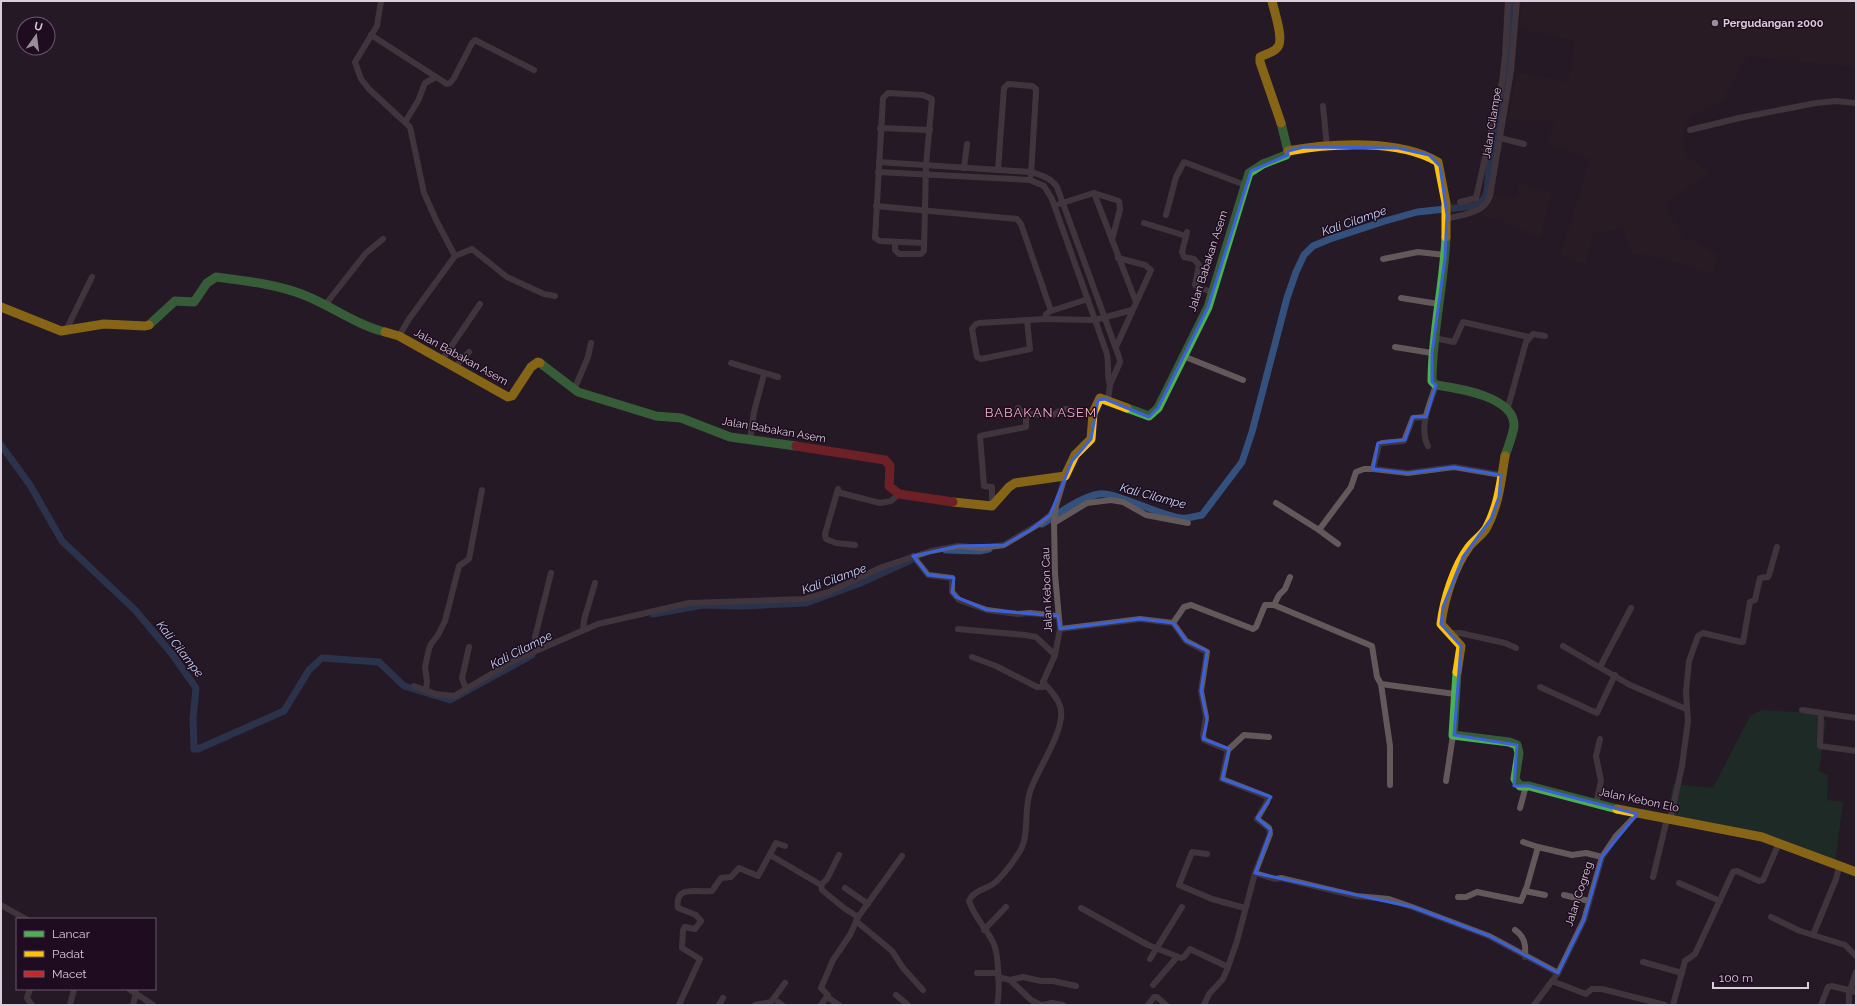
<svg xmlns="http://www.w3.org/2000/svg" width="1857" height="1006" viewBox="0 0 1857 1006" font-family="Raleway,sans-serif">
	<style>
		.industrial { fill: #2f1e23 }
		.green { fill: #163e28 }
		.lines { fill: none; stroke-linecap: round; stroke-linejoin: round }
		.canal { stroke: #34507c; stroke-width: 7 }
		.street { stroke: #63585a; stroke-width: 6 }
		.fast { stroke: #4caf50; stroke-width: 9 }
		.slow { stroke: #ffc107; stroke-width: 9 }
		.jam { stroke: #c62828; stroke-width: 9 }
		.marked { fill: none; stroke: #3a61d8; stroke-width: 3; stroke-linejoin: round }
		.poi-dot { fill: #9b8e9b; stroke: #1f0c20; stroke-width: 1.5 }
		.labels { text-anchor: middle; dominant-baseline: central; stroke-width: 3; stroke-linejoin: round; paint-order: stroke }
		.poi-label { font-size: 11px; font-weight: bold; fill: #dbcddb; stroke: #1f0c20; text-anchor: start }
		.street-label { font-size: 11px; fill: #dbcddb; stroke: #1f0c20 }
		.water-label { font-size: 12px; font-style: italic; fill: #c3d7f5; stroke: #1f0c20 }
		.quarter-label { font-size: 13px; letter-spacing: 1px; fill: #f5b2c2; stroke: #1f0c20 }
	</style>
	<rect width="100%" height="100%" fill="#251a25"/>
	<g class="industrial">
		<polygon points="1523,1 1856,1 1856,67 1748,56 1722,101 1689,118 1683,136 1686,155 1709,173 1665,204 1685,242 1692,239 1718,256 1712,273 1644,253 1633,254 1623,228 1593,233 1586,264 1568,260 1561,254 1591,158 1548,144 1554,120 1507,121 1517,73 1569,82 1575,41 1519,28"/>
		<polygon points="1520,183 1551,193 1540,238 1521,228 1483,215 1496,195 1516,198"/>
	</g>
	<polygon class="green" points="1763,710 1812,713 1826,721 1819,771 1828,775 1827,800 1843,802 1835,864 1811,853 1667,818 1673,784 1713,788 1750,716"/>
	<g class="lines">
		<g class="canal">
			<polyline points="1,445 30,485 62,541 135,610 172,654 196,688 193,718 194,749 198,749 284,711 309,670 322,658 379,662 404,686 450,700 532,655"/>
			<path d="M1042 524C1059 514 1078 498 1099 494 1114 491 1160 516 1181 518 1188 519 1196 516 1202 515L1242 462 1252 432 1287 298 1296 272 1304 255 1313 246 1330 239 1385 221 1417 212 1474 206 1484 199 1487 192 1490 159 1502 107 1509 55V24L1512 1"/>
			<polyline points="946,550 979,551 989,549"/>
			<polyline points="653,614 703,605 741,606 806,603 858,584 911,560"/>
		</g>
		<g class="street">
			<polyline points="381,1 377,26 355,62 361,79 369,89 410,127 424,193 436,220 455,256 409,319 399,336"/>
			<polyline points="371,35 447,84 450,83 454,78 472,43 475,40 534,70"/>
			<polyline points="1323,106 1327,147"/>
			<polyline points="405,122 418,101 425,83 436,77"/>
			<polyline points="880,128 930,130"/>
			<polyline points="1690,130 1739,118 1816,103 1836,101 1856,103"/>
			<polyline points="1500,138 1524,144"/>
			<path d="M879 162 1031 172C1041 175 1051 178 1057 187L1119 357 1120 362 1110 385 1108 400"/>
			<polyline points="964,168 967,144"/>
			<polyline points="998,170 1004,88 1008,84 1032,86 1036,89 1036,92 1031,175"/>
			<path d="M878 172 1030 180 1044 186 1052 199 1106 351C1110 363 1106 374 1110 385"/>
			<polyline points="1094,193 1136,302"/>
			<polyline points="1460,202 1476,198 1502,82 1505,56 1508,1"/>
			<polyline points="1059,204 1094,193 1119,201 1120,209 1112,240"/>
			<polyline points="876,206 1017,219 1021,224 1051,311 1046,314 1045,319"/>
			<polyline points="1166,215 1176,177 1184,162 1245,185"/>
			<path d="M1447 219C1463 214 1484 214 1490 196L1511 71 1517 1"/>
			<polyline points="1144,223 1186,236"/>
			<polyline points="1187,232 1182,252 1184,257 1194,259 1199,265 1195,285 1197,287 1212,292"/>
			<polyline points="895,242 895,250 899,254 921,254 924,251 926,165 932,99 923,95 888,93 883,98 875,238 880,241 924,243"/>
			<polyline points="455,256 472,249 507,277 544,294 555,296"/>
			<polyline points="1383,259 1418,252 1445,255"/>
			<polyline points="1401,298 1439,304"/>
			<polyline points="325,305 366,253 383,239"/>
			<polyline points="1051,311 1088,299"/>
			<polyline points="1027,320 1030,349 981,359 977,357 972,329 976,324 979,323 1045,319 1095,320 1132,310"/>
			<polyline points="65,332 92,277"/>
			<polyline points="1434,338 1454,342 1463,322 1529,337"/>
			<polyline points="1116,347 1151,270 1145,265 1118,258"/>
			<polyline points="1395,347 1432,353"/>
			<polyline points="1183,356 1243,380"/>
			<polyline points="442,360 480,304"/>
			<polyline points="731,363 778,377"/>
			<polyline points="455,367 469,352"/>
			<polyline points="574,390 588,357 591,343"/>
			<polyline points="1018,408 1022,414 1053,415 1061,410 1065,409 1093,413"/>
			<polyline points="1507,411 1526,342 1533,334 1545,336"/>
			<polyline points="750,440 754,412 764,374"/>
			<path d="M1428 446C1418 427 1430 404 1436 385"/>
			<polyline points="1373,469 1408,473 1454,467 1501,475"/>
			<polyline points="838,489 825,534 826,539 836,543 855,545"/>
			<polyline points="837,492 880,503 891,501 899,494"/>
			<polyline points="1276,503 1319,530"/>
			<polyline points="992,506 992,487 984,486 980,436 1026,427 1026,415"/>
			<polyline points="1054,523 1087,503 1111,500 1123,502 1146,515 1188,523"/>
			<polyline points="1338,544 1319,530 1351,487 1356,472 1364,469 1373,469 1379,445 1382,443 1404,441 1413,418 1426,417"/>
			<polyline points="913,556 928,575 952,578 952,592 959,600 987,610 1017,614 1030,613 1058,616"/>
			<polyline points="1274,605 1279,595 1285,589 1290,577"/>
			<polyline points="1173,623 1184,607 1191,605 1253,629 1256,627 1265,605 1274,605 1372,646 1377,677 1381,684 1455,694"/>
			<polyline points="958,629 1025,635 1036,637 1055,655"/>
			<polyline points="1060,629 1140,619 1173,623 1186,641 1207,652 1201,691 1206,717 1203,735 1204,740 1228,750 1222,779 1268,797 1267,802 1257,819 1269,828 1270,834 1255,873 1237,941 1228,967 1223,979 1209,994 1204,1005"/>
			<polyline points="583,630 584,620 595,583"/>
			<polyline points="1450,635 1453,633 1460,633 1505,643 1516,648"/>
			<polyline points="1563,646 1630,685 1686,709"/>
			<polyline points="538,650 535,637 551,573"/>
			<polyline points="972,657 996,666 1037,687 1043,687 1043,682"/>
			<polyline points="1600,667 1631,608"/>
			<polyline points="1381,684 1390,746 1390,785"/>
			<polyline points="414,686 436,694 454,696 515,660 598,624 689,603 804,599 829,592 882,567 931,551 958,546 982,548 1004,545 1039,524 1050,515 1056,506"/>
			<polyline points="1540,687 1597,713 1615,675"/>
			<polyline points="426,690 427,681 425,667 429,649 431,644 438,635 445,621 459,566 469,559 482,490"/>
			<polyline points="466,690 462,678 469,647"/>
			<polyline points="1802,710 1856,718"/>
			<polyline points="1821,713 1820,746 1856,751"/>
			<polyline points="1228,750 1244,735 1269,737"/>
			<polyline points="1446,781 1453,735"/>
			<polyline points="1596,804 1601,781 1596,756 1600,739"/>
			<polyline points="1520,808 1526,786"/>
			<polyline points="1670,820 1682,766 1688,721 1686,692 1689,661 1698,636 1703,633 1741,642 1743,642 1750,602 1755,600 1760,578 1768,577 1769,575 1777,547"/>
			<polyline points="1523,842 1538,847"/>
			<polyline points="1207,854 1192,852 1179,885 1212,899 1245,908"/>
			<polyline points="770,855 821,885 827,879 839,855"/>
			<polyline points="1255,873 1275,879 1281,878 1356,896 1389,899 1412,907 1489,936 1558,973"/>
			<polyline points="1653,877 1667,819"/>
			<polyline points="1679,883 1720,901"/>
			<polyline points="821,885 822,890 844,908 858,917"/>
			<polyline points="845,888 868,904"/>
			<polyline points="1525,891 1545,895"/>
			<polyline points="1564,895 1589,901"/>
			<polyline points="1458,897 1466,897 1477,892 1521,901 1527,886 1538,847 1572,855 1586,853 1602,857"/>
			<polyline points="1,905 26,919"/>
			<polyline points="1081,908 1148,945 1181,958 1184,957 1190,949 1228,967"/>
			<polyline points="1771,917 1800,931 1845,945 1856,956"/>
			<polyline points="856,921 892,951 903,968 923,990"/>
			<polyline points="984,930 1006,907"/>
			<path d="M1515 930C1525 937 1526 945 1525 957"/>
			<polyline points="1813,935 1836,879 1839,867"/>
			<polyline points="1150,959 1182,907"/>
			<polyline points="1643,962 1682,973"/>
			<polyline points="977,973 998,973"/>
			<polyline points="998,977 1010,980 1031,1000 1041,1005"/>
			<polyline points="1010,980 1023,977 1041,981 1053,981 1076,986"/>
			<polyline points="1552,981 1586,994 1592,989 1602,989 1665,1005"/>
			<polyline points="1153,985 1177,957"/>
			<polyline points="30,989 27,998 32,1005"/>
			<polyline points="129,989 153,1005"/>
			<polyline points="896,995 908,1005"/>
			<polyline points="827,997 839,1005"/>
			<polyline points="778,1002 782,1005"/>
			<polyline points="70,1005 74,989"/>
			<polyline points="133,1005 136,993"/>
			<path d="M679 1005 700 959 682 948 683 930 685 927 695 929 701 921 696 915 678 908C674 884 699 893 712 891L721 878 731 877 739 868 758 876 776 843 785 846"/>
			<polyline points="719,1005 723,998"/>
			<polyline points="755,1005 771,1002 785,983"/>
			<polyline points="821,1005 828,995 821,988 833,960 850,935 858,917 902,856"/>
			<path d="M997 1005C1000 992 999 954 993 942 986 928 974 917 969 901 972 892 985 889 993 884 1004 876 1013 862 1020 851 1030 835 1023 808 1031 789 1038 769 1064 732 1061 710 1060 700 1049 689 1043 682L1055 655 1060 629 1055 574 1054 522 1056 506 1065 476"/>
			<polyline points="1043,1005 1052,1003 1063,1005"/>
			<polyline points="1148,1005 1154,997 1157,997 1166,1005"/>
			<polyline points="1534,1005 1558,973 1584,920 1602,857 1616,836 1637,814"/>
			<polyline points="1673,1005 1685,961 1695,954 1733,872 1737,871 1759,881 1763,880 1779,843"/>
			<polyline points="1821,1005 1828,987 1832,986 1856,992"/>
			<polyline points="1849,1005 1849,994 1856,972"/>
		</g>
		<g class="fast">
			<path d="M1446 237C1444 285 1432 333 1432 381L1436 385C1456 388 1515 396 1514 426 1513 435 1508 447 1505 456"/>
			<path d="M149 325 175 301 194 302 207 283 216 277C246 281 276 284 304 295 332 306 356 325 385 332"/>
			<polyline points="540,363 578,392 656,416 681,418 730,437 796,446"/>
			<polyline points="1127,408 1149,416 1158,408 1208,307 1249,173 1263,164 1286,155 1288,151 1281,123"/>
			<polyline points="1457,672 1453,735 1509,742 1517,745 1519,753 1515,779 1520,786 1529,786 1617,809"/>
		</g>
		<g class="slow">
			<path d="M1272 1C1274 11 1285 41 1277 48 1273 53 1265 54 1260 57V62L1281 123"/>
			<path d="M1288 151C1331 143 1400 139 1438 162L1446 203V237"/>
			<polyline points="1,307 61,331 104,324 145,326 149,325"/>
			<polyline points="385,332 399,336 508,397 512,396 531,367 538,362 540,363"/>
			<polyline points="953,502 992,506 1009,487 1015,483 1065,476 1075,455 1091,439 1093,413 1100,398 1127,408"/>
			<path d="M1457 672 1461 646 1441 624C1444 600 1454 567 1469 547 1474 540 1483 535 1487 527 1499 504 1501 481 1505 456"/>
			<polyline points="1617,809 1762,837 1856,872"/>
		</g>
		<polyline class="jam" points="796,446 885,460 890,466 889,486 899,494 953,502"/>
	</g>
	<path d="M0 0H1857V1006H0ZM1304 147 1398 148 1429 155 1440 166 1447 215 1445 258 1432 353V382L1436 385 1426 417H1413L1405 440 1378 443 1373 469 1408 473 1454 467 1501 475 1499 497 1491 519 1463 557 1443 607 1441 624 1461 646 1454 735 1517 745 1514 786H1529L1637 814 1602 857 1584 920 1558 973 1489 936 1412 907 1255 873 1271 830 1257 818 1271 797 1222 779 1229 749 1203 739 1207 720 1201 691 1207 651 1186 641 1173 623 1140 619 1060 629 1058 616 987 610 956 597 952 592 954 578 928 575 913 556 958 546 1004 545 1030 530 1050 515 1072 461 1091 439 1098 400 1105 399 1149 417 1158 408 1208 307 1251 171 1288 155V151Z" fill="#251a25" fill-opacity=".55" fill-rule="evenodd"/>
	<path class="marked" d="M1304 147 1398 148 1429 155 1440 166 1447 215 1445 258 1432 353V382L1436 385 1426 417H1413L1405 440 1378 443 1373 469 1408 473 1454 467 1501 475 1499 497 1491 519 1463 557 1443 607 1441 624 1461 646 1454 735 1517 745 1514 786H1529L1637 814 1602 857 1584 920 1558 973 1489 936 1412 907 1255 873 1271 830 1257 818 1271 797 1222 779 1229 749 1203 739 1207 720 1201 691 1207 651 1186 641 1173 623 1140 619 1060 629 1058 616 987 610 956 597 952 592 954 578 928 575 913 556 958 546 1004 545 1030 530 1050 515 1072 461 1091 439 1098 400 1105 399 1149 417 1158 408 1208 307 1251 171 1288 155V151Z"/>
	<circle class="poi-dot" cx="1715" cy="23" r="4"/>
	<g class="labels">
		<g class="poi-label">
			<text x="1723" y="23">Pergudangan 2000</text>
		</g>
		<g class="street-label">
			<text transform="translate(1492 123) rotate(-81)">Jalan Cilampe</text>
			<text transform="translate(1208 261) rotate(-72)">Jalan Babakan Asem</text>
			<text transform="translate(461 357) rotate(29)">Jalan Babakan Asem</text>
			<text transform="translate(774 430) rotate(10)">Jalan Babakan Asem</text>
			<text transform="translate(1047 590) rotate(-92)">Jalan Kebon Cau</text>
			<text transform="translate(1639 800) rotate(12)">Jalan Kebon Elo</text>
			<text transform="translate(1579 894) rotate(-72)">Jalan Cogreg</text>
		</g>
		<g class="water-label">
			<text transform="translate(1354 221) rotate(-19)">Kali Cilampe</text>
			<text transform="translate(1153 496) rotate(15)">Kali Cilampe</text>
			<text transform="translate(834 579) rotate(-20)">Kali Cilampe</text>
			<text transform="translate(180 649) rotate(52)">Kali Cilampe</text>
			<text transform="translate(521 650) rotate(-27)">Kali Cilampe</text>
		</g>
		<g class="quarter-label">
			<text x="1041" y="412">BABAKAN ASEM</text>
		</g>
	</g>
	<rect width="1857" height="1006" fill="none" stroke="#dbcddb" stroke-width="4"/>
	<rect x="16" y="918" width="140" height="72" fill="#1f0c20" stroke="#6a596b"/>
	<rect x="24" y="931" width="20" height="6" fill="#4caf50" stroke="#6a596b"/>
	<text x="52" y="938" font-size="12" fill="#dbcddb">Lancar</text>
	<rect x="24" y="951" width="20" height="6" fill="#ffc107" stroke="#6a596b"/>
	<text x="52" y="958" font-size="12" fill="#dbcddb">Padat</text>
	<rect x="24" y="971" width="20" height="6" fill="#c62828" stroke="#6a596b"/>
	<text x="52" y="978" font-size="12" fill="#dbcddb">Macet</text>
	<g transform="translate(36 36) rotate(14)"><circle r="19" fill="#1f0c20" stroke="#6a596b"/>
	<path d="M0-3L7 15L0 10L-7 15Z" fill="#9b8e9b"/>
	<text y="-6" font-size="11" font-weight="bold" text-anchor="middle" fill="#dbcddb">U</text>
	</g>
	<path d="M1713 982v6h95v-6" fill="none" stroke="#dbcddb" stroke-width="2"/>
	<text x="1719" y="982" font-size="12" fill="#dbcddb" stroke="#1f0c20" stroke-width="3" paint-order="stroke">100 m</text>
</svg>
